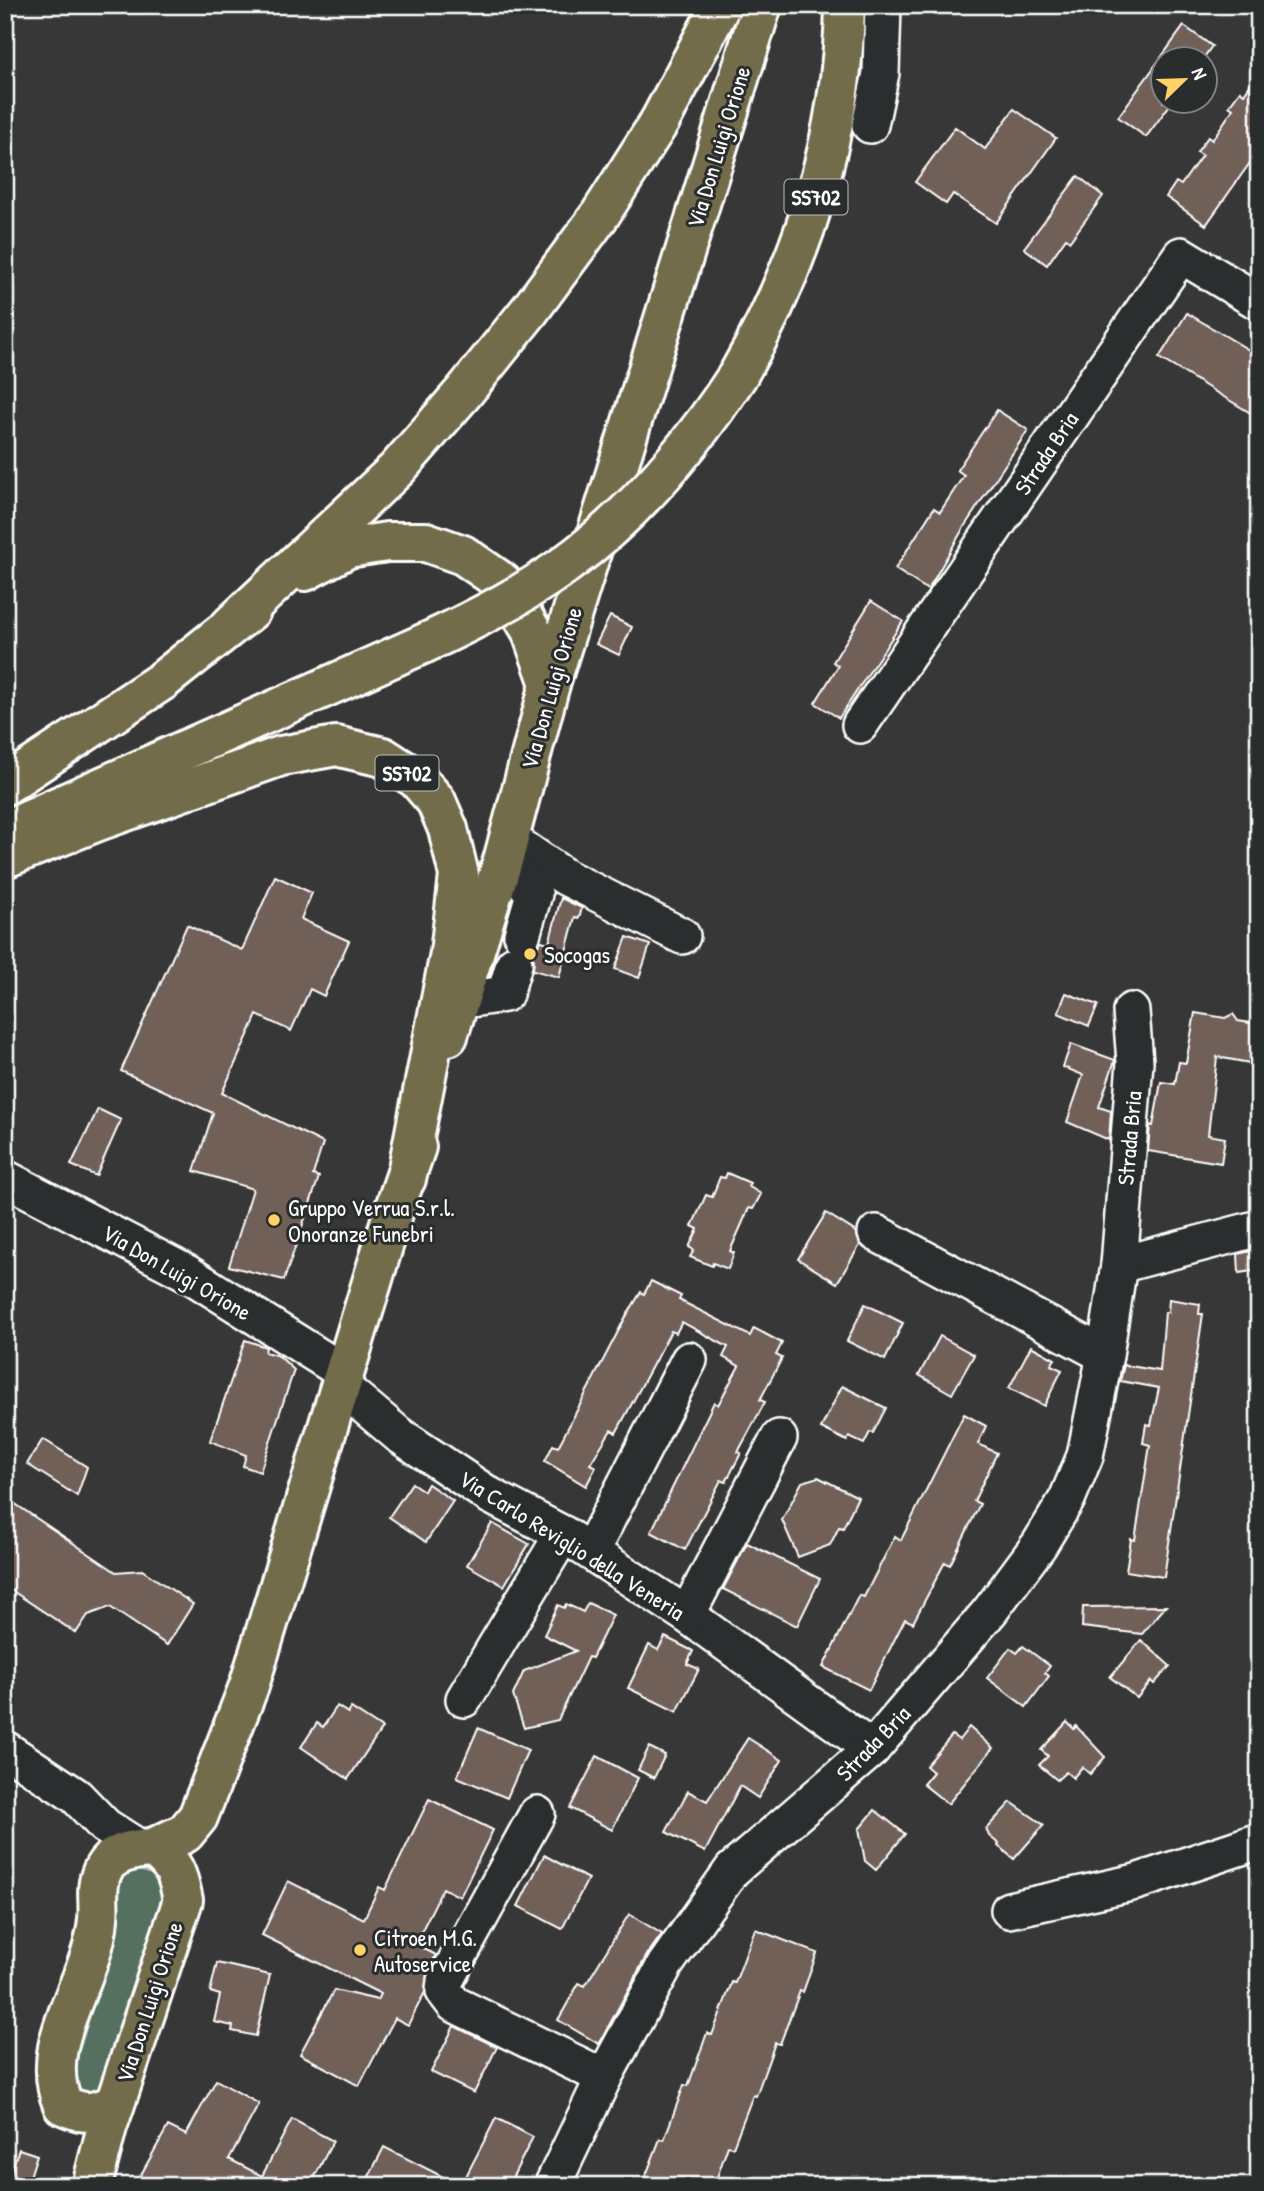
<svg xmlns="http://www.w3.org/2000/svg" width="1264" height="2191" viewBox="0 0 1264 2191" font-family="'Patrick Hand',sans-serif">
	<style>
		.green { fill: #56705e; stroke: #aab8ae; stroke-width: 2 }
		.building { fill: #716059; stroke: #fff; stroke-width: 2 }
		.lines { fill: none; stroke-linecap: round; stroke-linejoin: round }
		.minor-casing { stroke: #fff; stroke-width: 40 }
		.major-casing { stroke: #fff; stroke-width: 44 }
		.highway-casing { stroke: #fff; stroke-width: 44 }
		.minor { stroke: #2a2d2e; stroke-width: 35 }
		.major { stroke: #726c4b; stroke-width: 38 }
		.highway { stroke: #726c4b; stroke-width: 38 }
		.highway-bridge-casing { stroke: #fff; stroke-width: 44; stroke-linecap: butt }
		.highway-bridge { stroke: #726c4b; stroke-width: 38 }
		.poi-dot { fill: #ffd166; stroke: #2a2d2e; stroke-width: 2.5 }
		.labels { text-anchor: middle; dominant-baseline: central; stroke-width: 6; stroke-linejoin: round; paint-order: stroke }
		.shield { fill: #2a2d2e; stroke: #bfc0c0; stroke-width: 2 }
		.shield-label { font-size: 21px; font-weight: bold; fill: #fff }
		.street-label { font-size: 23px; fill: #fff; stroke: #2a2d2e }
		.poi-label { font-size: 23px; fill: #fff; stroke: #2a2d2e; text-anchor: start }
	</style>
	<rect width="100%" height="100%" fill="#383737"/>
	<filter id="ink" filterUnits="userSpaceOnUse"><feTurbulence type="fractalNoise" baseFrequency=".0143" numOctaves="2"/><feDisplacementMap in="SourceGraphic" scale="14" xChannelSelector="R" yChannelSelector="G"/><feConvolveMatrix kernelMatrix="1 2 1 2 8 2 1 2 1" color-interpolation-filters="sRGB"/></filter>
	<g filter="url(#ink)">
		<path class="green" d="M134 1870C152 1870 161 1879 162 1897L103 2086C95 2095 90 2094 78 2092L72 2073 108 1958 117 1920V1889L126 1874Z"/>
		<g class="building">
			<polygon points="1184,26 1212,46 1202,60 1163,60 1163,102 1172,102 1146,137 1118,117"/>
			<polygon points="1259,72 1259,150 1206,225 1166,197 1176,182 1181,185 1202,155 1197,152 1208,137 1212,140 1233,109 1229,106 1240,91 1244,94"/>
			<polygon points="1014,109 1056,138 996,223 953,194 946,204 915,182 955,127 985,149"/>
			<polygon points="1078,176 1103,196 1070,241 1066,238 1047,265 1024,248"/>
			<polygon points="1187,313 1259,356 1259,418 1159,358"/>
			<polygon points="997,410 1028,430 964,527 928,590 895,569 934,508 940,512 964,475 957,470"/>
			<polygon points="871,601 903,621 839,718 815,703 838,666 833,662"/>
			<polygon points="610,616 632,627 619,655 596,644"/>
			<polygon points="275,876 312,893 301,919 349,941 324,996 310,989 291,1031 257,1015 222,1093 323,1143 313,1175 319,1177 284,1280 229,1266 253,1189 194,1171 213,1113 121,1071 187,925 242,950"/>
			<polygon points="561,898 582,908 579,918 575,917 559,977 533,970 534,960 530,953 536,949 541,941 549,943"/>
			<polygon points="627,937 650,945 639,978 615,969"/>
			<polygon points="1066,993 1098,1005 1089,1026 1058,1013"/>
			<polygon points="1195,1013 1225,1018 1233,1014 1238,1021 1256,1024 1250,1063 1217,1057 1208,1135 1225,1138 1221,1163 1148,1151 1150,1125 1153,1126 1161,1082 1175,1084 1179,1062 1186,1063"/>
			<polygon points="1071,1044 1115,1060 1099,1107 1111,1111 1109,1140 1067,1122 1083,1075 1063,1067"/>
			<polygon points="98,1109 121,1120 96,1176 71,1165"/>
			<polygon points="727,1173 750,1183 748,1186 761,1194 753,1209 749,1208 730,1251 734,1253 728,1269 713,1263 712,1266 690,1257 694,1250 689,1247 698,1229 692,1226 706,1195 712,1197 720,1177 725,1178"/>
			<polygon points="826,1213 856,1232 860,1245 837,1283 798,1259"/>
			<polygon points="1259,1249 1259,1270 1239,1273 1238,1254"/>
			<polygon points="651,1281 681,1296 679,1300 750,1336 754,1328 782,1343 776,1355 782,1358 760,1400 765,1402 738,1452 741,1453 726,1482 721,1480 685,1550 651,1532 714,1402 718,1405 739,1366 723,1357 728,1347 682,1322 676,1333 671,1331 616,1433 611,1430 590,1464 596,1467 586,1486 545,1461 553,1445 558,1447 624,1320 641,1292 644,1294"/>
			<polygon points="1169,1299 1200,1304 1199,1314 1203,1314 1164,1577 1126,1571 1131,1539 1135,1540 1150,1445 1143,1443 1146,1424 1151,1425 1159,1388 1120,1381 1124,1365 1160,1371 1165,1312 1168,1312"/>
			<polygon points="865,1304 903,1323 885,1360 847,1341"/>
			<polygon points="940,1336 974,1355 952,1394 919,1375"/>
			<polygon points="245,1340 266,1347 265,1352 279,1356 294,1370 260,1472 243,1466 246,1455 210,1441"/>
			<polygon points="1031,1346 1055,1359 1051,1365 1062,1370 1044,1406 1009,1388"/>
			<polygon points="842,1386 886,1408 873,1433 870,1432 864,1444 849,1437 847,1441 821,1428"/>
			<polygon points="964,1414 986,1426 978,1444 997,1453 974,1501 980,1504 950,1565 945,1562 913,1623 905,1619 869,1690 823,1667 859,1595 864,1597 895,1536 901,1540"/>
			<polygon points="43,1439 87,1467 77,1496 27,1464"/>
			<polygon points="818,1477 858,1497 843,1528 839,1527 830,1545 798,1557 782,1520 802,1482"/>
			<polygon points="412,1483 424,1491 428,1484 453,1501 426,1542 389,1517"/>
			<polygon points="5,1497 116,1572 142,1570 193,1604 167,1645 110,1607 88,1615 76,1633 5,1586"/>
			<polygon points="492,1523 529,1544 504,1586 467,1565"/>
			<polygon points="747,1543 820,1579 797,1626 723,1589"/>
			<polygon points="588,1603 613,1615 592,1658 588,1657 558,1720 524,1728 513,1695 524,1671 576,1651 544,1635 558,1605 564,1608 566,1604 583,1612"/>
			<polygon points="1166,1606 1142,1634 1082,1627 1083,1607"/>
			<polygon points="665,1637 693,1651 687,1664 699,1669 677,1712 628,1688 649,1645 658,1650"/>
			<polygon points="1141,1640 1170,1666 1154,1684 1151,1681 1137,1698 1110,1677"/>
			<polygon points="1023,1646 1050,1666 1045,1673 1049,1676 1026,1707 987,1678 1010,1648 1017,1653"/>
			<polygon points="337,1706 348,1713 351,1708 382,1728 348,1779 301,1747 317,1723 323,1727"/>
			<polygon points="1067,1722 1074,1729 1076,1726 1105,1757 1090,1774 1082,1767 1073,1778 1066,1772 1057,1780 1039,1765 1048,1756 1041,1750"/>
			<polygon points="969,1727 993,1748 948,1804 923,1784 933,1772 926,1766 952,1735 959,1740"/>
			<polygon points="478,1728 528,1750 507,1798 457,1777"/>
			<polygon points="748,1738 782,1760 758,1798 740,1786 705,1852 666,1832 688,1791 707,1801"/>
			<polygon points="649,1747 665,1755 654,1778 638,1770"/>
			<polygon points="597,1756 638,1778 612,1830 570,1808"/>
			<polygon points="429,1799 493,1830 460,1897 443,1888 415,1944 436,1955 427,1972 425,1992 408,2025 395,2018 359,2086 300,2054 334,1990 378,2000 381,1994 262,1935 288,1881 364,1919 379,1887 385,1890"/>
			<polygon points="1011,1802 1044,1825 1014,1859 998,1846 999,1844 989,1836 986,1829"/>
			<polygon points="875,1810 905,1834 876,1870 865,1861 859,1829"/>
			<polygon points="544,1855 588,1879 562,1929 518,1906"/>
			<polygon points="629,1914 662,1934 647,1955 599,2044 558,2020 579,1983 585,1986"/>
			<polygon points="755,1929 817,1953 803,1992 800,1991 780,2044 775,2043 756,2096 753,2095 733,2147 728,2146 714,2186 667,2186 645,2178 660,2139 664,2140 684,2085 688,2086 707,2033 712,2035 732,1982 735,1983"/>
			<polygon points="217,1963 270,1975 256,2036 232,2031 233,2026 214,2022 220,1995 210,1992"/>
			<polygon points="454,2026 497,2047 474,2093 431,2072"/>
			<polygon points="216,2080 259,2104 229,2159 262,2176 292,2119 333,2141 310,2186 148,2186 138,2180 168,2126 186,2135"/>
			<polygon points="496,2118 533,2137 508,2186 364,2186 384,2147 461,2186"/>
			<polygon points="19,2149 37,2155 27,2186 6,2186"/>
		</g>
		<g class="lines">
			<defs>
				<g id="minor">
					<polyline points="870,125 881,73 883,5"/>
					<polyline points="860,725 1181,255 1259,302"/>
					<polyline points="508,838 565,877 682,936"/>
					<polyline points="504,857 534,894 522,935"/>
					<polyline points="458,1001 505,994 514,964"/>
					<polyline points="5,1178 187,1273 345,1373"/>
					<polyline points="876,1233 1105,1355"/>
					<polyline points="1119,1265 1259,1228"/>
					<polyline points="342,1387 399,1435 489,1495 563,1534 687,1615 872,1749"/>
					<polyline points="591,1551 689,1360"/>
					<polyline points="687,1615 779,1438"/>
					<polyline points="464,1699 563,1534"/>
					<polyline points="5,1749 76,1796 105,1826 141,1849"/>
					<polyline points="537,1814 445,1981 444,1991 454,2004 604,2077"/>
					<polyline points="1009,1910 1136,1882 1259,1841"/>
					<polyline points="552,2186 604,2077 665,1965 732,1870 872,1749 990,1611 1039,1545 1067,1499 1085,1456 1105,1355 1119,1265 1135,1062 1131,1011"/>
				</g>
				<g id="major">
					<polyline points="448,1036 504,857 550,684 762,5"/>
					<polyline points="153,1848 185,1833 198,1817 249,1686 394,1210 416,1147"/>
					<path d="M92 2186 107 2127 115 2104 183 1900C178 1875 175 1863 153 1848 134 1849 110 1852 102 1872 95 1888 100 1903 98 1919 93 1982 36 2042 63 2105 85 2115 93 2114 115 2104"/>
				</g>
				<g id="highway">
					<path d="M738 375C803 262 843 136 845 5"/>
					<polyline points="305,571 348,548 387,542 426,542 463,555 502,582 531,630 550,684"/>
					<polyline points="231,625 397,469 464,392 530,310 600,215 660,121 721,5"/>
					<polyline points="5,785 162,681 251,610"/>
					<polyline points="5,830 423,644"/>
					<polyline points="5,858 98,821 281,756 336,746 383,757 417,779 436,801 448,829 459,875 450,953 406,1179"/>
				</g>
			</defs>
			<use href="#minor" class="minor-casing"/>
			<use href="#major" class="major-casing"/>
			<use href="#highway" class="highway-casing"/>
			<use href="#minor" class="minor"/>
			<use href="#major" class="major"/>
			<use href="#highway" class="highway"/>
			<defs>
				<path id="highway-bridge" d="M423 644C471 622 519 598 562 567 633 516 691 447 738 375"/>
			</defs>
			<use href="#highway-bridge" class="highway-bridge-casing"/>
			<use href="#highway-bridge" class="highway-bridge"/>
		</g>
	</g>
	<g class="poi-dot">
		<circle cx="530" cy="954" r="7"/>
		<circle cx="274" cy="1220" r="7"/>
		<circle cx="360" cy="1950" r="7"/>
	</g>
	<g class="labels">
		<g class="shield">
			<rect x="784.5" y="179.5" width="63" height="35" rx="5"/>
			<rect x="375.5" y="755.5" width="63" height="35" rx="5"/>
		</g>
		<g class="shield-label">
			<text x="816" y="197">SS702</text>
			<text x="407" y="773">SS702</text>
		</g>
		<g class="street-label">
			<text transform="translate(718 147) rotate(-73)">Via Don Luigi Orione</text>
			<text transform="translate(1046 453) rotate(-56)">Strada Bria</text>
			<text transform="translate(551 688) rotate(-74)">Via Don Luigi Orione</text>
			<text transform="translate(1129 1138) rotate(-85)">Strada Bria</text>
			<text transform="translate(177 1272) rotate(30)">Via Don Luigi Orione</text>
			<text transform="translate(572 1545) rotate(32)">Via Carlo Reviglio della Veneria</text>
			<text transform="translate(873 1743) rotate(-46)">Strada Bria</text>
			<text transform="translate(149 2002) rotate(-72)">Via Don Luigi Orione</text>
		</g>
		<g class="poi-label">
			<text x="544" y="954">Socogas</text>
			<text x="288" y="1207">Gruppo Verrua S.r.l.<tspan x="288" dy="26">Onoranze Funebri</tspan></text>
			<text x="374" y="1937">Citroen M.G.<tspan x="374" dy="26">Autoservice</tspan></text>
		</g>
	</g>
	<rect width="1264" height="2191" fill="none" stroke="#2a2d2e" stroke-width="28"/>
	<rect x="14" y="14" width="1236" height="2163" fill="none" stroke="#fff" stroke-width="2.5" filter="url(#ink)"/>
	<g transform="translate(1184 80) rotate(67)"><circle r="33" fill="#2a2d2e" stroke="#7f8182" stroke-width="2"/>
	<path d="M0-5L12 26L0 18L-12 26Z" fill="#ffd166"/>
	<text y="-10" font-size="19" font-weight="bold" text-anchor="middle" fill="#ffffff">N</text>
	</g>
</svg>
